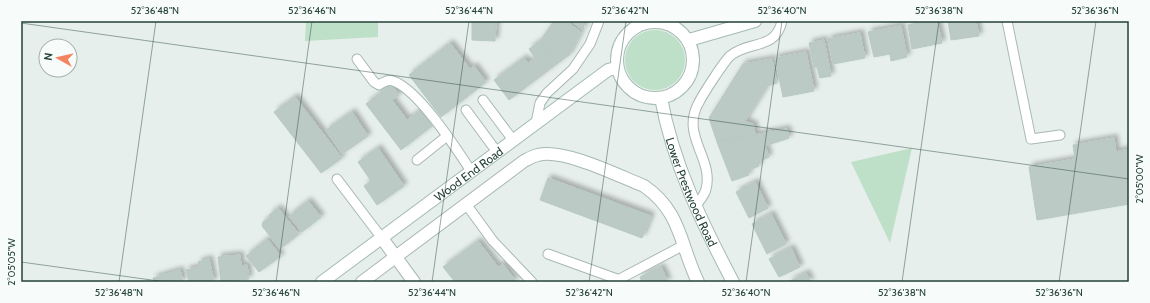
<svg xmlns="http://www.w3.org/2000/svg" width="1150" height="303" viewBox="0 0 1150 303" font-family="Cabin,sans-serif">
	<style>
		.green { fill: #bfe0c8 }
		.building { fill: #bbcac4; stroke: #b8c9c2; filter: url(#shadow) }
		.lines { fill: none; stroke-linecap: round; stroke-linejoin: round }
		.lane-casing { stroke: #a8b8b2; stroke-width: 11 }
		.street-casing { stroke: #a8b8b2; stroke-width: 14 }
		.secondary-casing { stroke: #a4bbb3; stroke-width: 14 }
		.lane { stroke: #fff; stroke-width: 9 }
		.street { stroke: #fff; stroke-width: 12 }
		.secondary { stroke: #fff; stroke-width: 12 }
		.ticks { fill: none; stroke: #24423a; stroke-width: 1; stroke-opacity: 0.45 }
		.labels { text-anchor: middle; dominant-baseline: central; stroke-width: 3; stroke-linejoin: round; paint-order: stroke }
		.street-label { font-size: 12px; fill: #24423a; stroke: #f7fbf9 }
		.neatline { fill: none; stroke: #24423a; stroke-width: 1.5 }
		.ticks-label { font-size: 10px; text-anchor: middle; fill: #24423a }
	</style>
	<defs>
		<filter id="shadow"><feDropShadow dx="3.5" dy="-3.5" stdDeviation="2" flood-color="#0004"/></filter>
	</defs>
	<rect width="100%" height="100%" fill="#e6efeb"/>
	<g class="green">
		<polygon points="306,21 378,21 378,37 305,41"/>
		<circle cx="655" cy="60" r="30"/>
		<polygon points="912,148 890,243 851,162"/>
	</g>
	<g class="building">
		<polygon points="472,21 496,21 495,41 472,40"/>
		<polygon points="554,21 566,21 581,32 569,55 558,63 540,41"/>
		<polygon points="571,21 585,21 583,30"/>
		<polygon points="929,21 937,21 942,43 912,49 908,25"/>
		<polygon points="948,21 976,21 979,36 951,40"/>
		<polygon points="901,26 907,57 891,61 890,54 874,57 868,32"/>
		<polygon points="860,33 865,58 833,64 828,39"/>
		<polygon points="824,40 831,76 820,78 817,67 814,67 809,43"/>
		<polygon points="540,41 558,63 509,100 494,80 524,58 528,63 535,58 529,49"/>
		<polygon points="450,43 470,69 474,66 486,82 441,117 409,75"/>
		<polygon points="806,52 814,91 783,97 775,58"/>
		<polygon points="772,59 777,83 767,86 745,121 754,125 755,136 717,142 709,118 743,64"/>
		<polygon points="391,84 399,95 392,100 407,120 420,110 432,126 401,150 366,104"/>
		<polygon points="295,97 342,158 321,173 274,112"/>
		<polygon points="352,112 368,136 342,154 326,130"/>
		<polygon points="787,129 789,138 765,146 769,157 758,162 759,166 747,171 749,175 732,181 717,142"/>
		<polygon points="1114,138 1116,152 1129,149 1129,204 1037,220 1029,167 1075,159 1073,145"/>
		<polygon points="378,148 404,186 377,205 364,186 371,181 358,162"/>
		<polygon points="548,178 651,216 642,238 540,200"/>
		<polygon points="755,182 768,208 749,218 736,192"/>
		<polygon points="308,201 321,217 302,232 289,216"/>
		<polygon points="278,208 299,234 280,249 262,226 263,222 267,219 273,220 269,215"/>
		<polygon points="771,214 786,244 767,254 752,224"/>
		<polygon points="267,239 281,256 259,272 246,256"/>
		<polygon points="478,241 498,267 503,264 516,282 455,282 443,267"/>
		<polygon points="791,248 800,267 779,277 769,259"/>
		<polygon points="240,255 241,266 247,265 249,279 221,282 218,257"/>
		<polygon points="209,259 214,282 189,282 186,270 199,267 198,262"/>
		<polygon points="661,267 668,282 642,282 640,277"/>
		<polygon points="180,270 183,282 155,282 153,278"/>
		<polygon points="806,273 811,282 788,282"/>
	</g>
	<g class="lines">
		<defs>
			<g id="lane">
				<polyline points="1007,21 1031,139 1060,135"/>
				<path d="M357 59 374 82 379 85C383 82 388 79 393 81 418 89 456 148 471 171"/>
				<polyline points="483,100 513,140"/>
				<polyline points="466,110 497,152"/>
				<polyline points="536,123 540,103 547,93 573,69 590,44 599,21"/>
				<polyline points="417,160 447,136"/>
				<polyline points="337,179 381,237"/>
				<polyline points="466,204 493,241 532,282"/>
				<path d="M695 207C699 201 705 195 706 189 714 159 681 136 698 104 703 94 723 63 730 56 749 40 775 51 782 21"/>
				<polyline points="548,254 617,279"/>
				<polyline points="614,282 684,245"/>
			</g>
			<g id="street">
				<polyline points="381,237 414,282"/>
				<path d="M362 282 524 161C528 159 533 156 538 155 563 148 619 176 644 186 681 211 680 245 698 282"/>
			</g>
			<g id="secondary">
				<circle cx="655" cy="60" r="38"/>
				<polyline points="689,40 755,21"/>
				<path id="s1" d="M661 98C673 164 702 223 733 282"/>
				<path id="s2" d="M322 282 608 70 616 68"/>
			</g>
		</defs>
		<use href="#lane" class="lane-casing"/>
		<use href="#street" class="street-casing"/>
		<use href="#secondary" class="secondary-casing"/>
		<use href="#lane" class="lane"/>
		<use href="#street" class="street"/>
		<use href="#secondary" class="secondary"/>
	</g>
	<path class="ticks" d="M21 23 1129 179M21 262 166 282M119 282 156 21M276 282 312 21M432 282 469 21M589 282 626 21M746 282 782 21M902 282 939 21M1059 282 1096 21"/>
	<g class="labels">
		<g class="street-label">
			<text stroke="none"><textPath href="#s2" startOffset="182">Wood End Road</textPath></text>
			<text stroke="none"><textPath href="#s1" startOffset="99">Lower Prestwood Road</textPath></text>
		</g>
	</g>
	<rect width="1150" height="303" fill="none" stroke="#f7fbf9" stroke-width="44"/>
	<g transform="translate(58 58) rotate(278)"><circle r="19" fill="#f7fbf9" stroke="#a3b1ad"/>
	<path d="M0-3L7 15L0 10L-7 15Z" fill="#f4845f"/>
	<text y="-6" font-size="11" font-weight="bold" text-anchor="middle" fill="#24423a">N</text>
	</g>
	<rect x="22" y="22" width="1106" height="259" class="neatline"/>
	<g class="ticks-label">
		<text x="155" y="14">52°36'48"N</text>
		<text x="312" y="14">52°36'46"N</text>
		<text x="469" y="14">52°36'44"N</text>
		<text x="625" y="14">52°36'42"N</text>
		<text x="782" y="14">52°36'40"N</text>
		<text x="939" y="14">52°36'38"N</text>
		<text x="1095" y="14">52°36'36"N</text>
		<text transform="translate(1139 179) rotate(-90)" y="4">2°05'00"W</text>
		<text transform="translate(11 262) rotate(-90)" y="4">2°05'05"W</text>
		<text x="119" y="296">52°36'48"N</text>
		<text x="276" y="296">52°36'46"N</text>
		<text x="432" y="296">52°36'44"N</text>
		<text x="589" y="296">52°36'42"N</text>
		<text x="746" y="296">52°36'40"N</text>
		<text x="902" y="296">52°36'38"N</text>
		<text x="1059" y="296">52°36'36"N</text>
	</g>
</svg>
